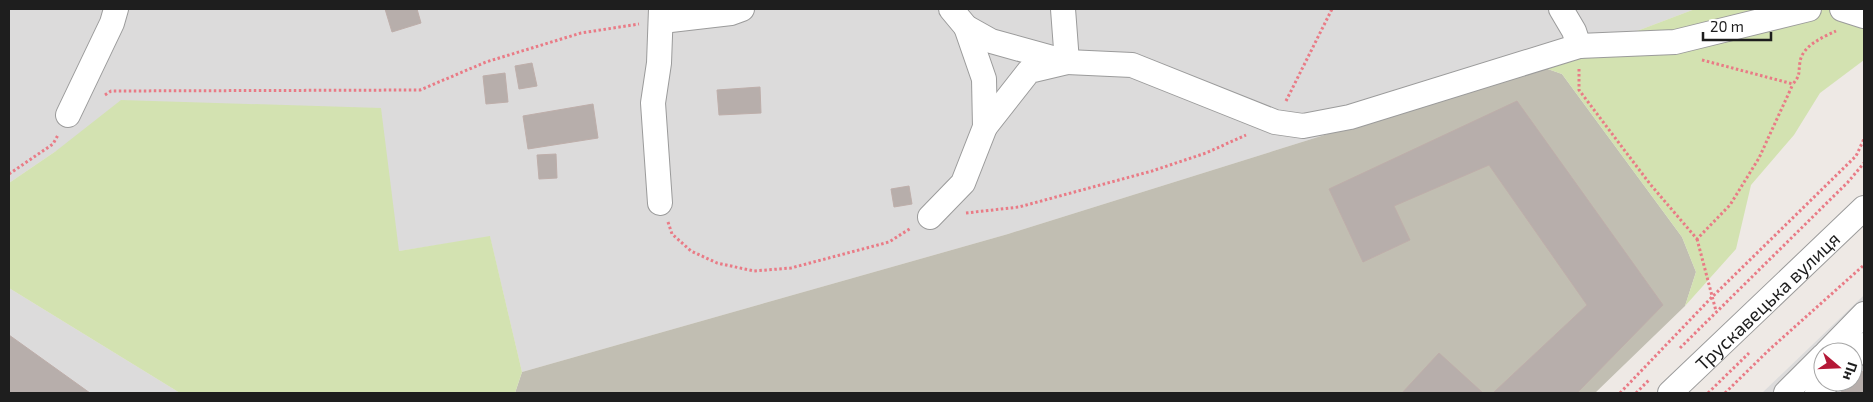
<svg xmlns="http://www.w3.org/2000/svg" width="1873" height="402" viewBox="0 0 1873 402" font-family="'Exo 2',sans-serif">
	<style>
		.residential { fill: #dcdbdb; fill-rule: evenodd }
		.construction { fill: #c1beb2 }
		.grass { fill: #d3e2b1 }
		.building { fill: #b7aeab; stroke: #beaeaa }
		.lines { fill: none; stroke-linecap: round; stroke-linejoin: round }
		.minor-casing { stroke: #9b9b9b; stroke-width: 26 }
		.path { stroke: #e97b86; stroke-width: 3; stroke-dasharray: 2.5 2.5; stroke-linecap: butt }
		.minor { stroke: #fff; stroke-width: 24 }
		.labels { text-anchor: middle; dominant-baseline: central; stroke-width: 4.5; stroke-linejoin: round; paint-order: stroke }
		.street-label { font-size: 19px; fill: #1e1e1e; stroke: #fff }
	</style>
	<rect width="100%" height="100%" fill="#eee9e5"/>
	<g class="residential">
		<polygon points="9,9 1695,9 1542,67 1008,234 522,372 490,237 399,251 56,151 9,183"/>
		<polygon points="9,288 180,393 9,393"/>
		<path d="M1864 295V393H1762L1861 298ZM1823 352H1853V382H1823Z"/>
	</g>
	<polygon class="construction" points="1542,67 1562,74 1682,237 1696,272 1685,306 1595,393 515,393 522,372 1008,234"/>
	<g class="grass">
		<polygon points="1695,9 1864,9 1864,60 1820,93 1794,135 1751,185 1736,249 1685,306 1696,272 1682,237 1562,74 1542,67"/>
		<polygon points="121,100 381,108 399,251 490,236 522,372 515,393 180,393 9,288 9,183 56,151"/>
	</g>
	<g class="building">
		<polygon points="385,9 417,9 421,23 392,32"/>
		<polygon points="532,63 537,86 519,89 515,66"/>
		<polygon points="505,73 508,102 486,104 483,76"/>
		<polygon points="760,87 761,113 719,115 717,90"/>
		<polygon points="1517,101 1663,305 1577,393 1493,393 1587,305 1489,165 1394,206 1410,240 1363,262 1329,189"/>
		<polygon points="593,104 598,138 528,149 523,116"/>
		<polygon points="556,154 557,178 539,179 537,155"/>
		<polygon points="909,186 912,204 894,207 891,189"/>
		<polygon points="9,335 90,393 9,393"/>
		<polygon points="1439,353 1483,393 1402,393"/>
		<polygon points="1864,370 1864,393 1840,393 1853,382"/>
	</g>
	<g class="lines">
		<defs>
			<g id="minor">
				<polyline points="951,9 966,27 991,41 1067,62 1132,65 1275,122 1303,126 1350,117 1579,46 1675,42 1809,9"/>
				<polyline points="1561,9 1574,31 1579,46"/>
				<polyline points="1842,9 1864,16"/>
				<polyline points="662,21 731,13 742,9"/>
				<polyline points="68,115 112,23 116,9"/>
				<polyline points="985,127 1029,71 1067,62 1063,9"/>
				<polyline points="660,203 653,103 659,63 661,9"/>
				<polyline points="930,217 963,183 985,127 984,79 966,27"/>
				<polyline points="1827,352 1864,314"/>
				<polyline points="1853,357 1864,345"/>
				<path id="s1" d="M1670 393 1864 208"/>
				<polyline points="1786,393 1823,356"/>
				<polyline points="1817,393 1828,382"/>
			</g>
		</defs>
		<use href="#minor" class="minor-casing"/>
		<g class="path">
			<path d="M1702 60 1793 84C1801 74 1798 74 1800 62 1802 46 1823 37 1836 31"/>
			<polyline points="1579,69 1579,90 1650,184 1697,239 1730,205 1759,158 1793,84"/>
			<polyline points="105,95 111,91 420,90 486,62 581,33 639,24"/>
			<polyline points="1286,101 1332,9"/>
			<polyline points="9,174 53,144 58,135"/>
			<polyline points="966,213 1019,207 1152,171 1206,153 1246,135"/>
			<polyline points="668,222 672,234 691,251 717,263 754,271 791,268 889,242 911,228"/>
			<polyline points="1697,239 1716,311"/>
			<polyline points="1680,348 1848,182 1864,163"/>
			<polyline points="1620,393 1712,297 1856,156 1864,139"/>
			<polyline points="1636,393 1650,379"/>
			<polyline points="1708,393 1749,353"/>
			<polyline points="1725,393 1770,349 1864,265"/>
		</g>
		<use href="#minor" class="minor"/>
	</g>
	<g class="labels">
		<g class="street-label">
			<text stroke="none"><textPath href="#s1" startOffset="134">Трускавецька вулиця</textPath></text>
		</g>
	</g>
	<rect width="1873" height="402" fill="none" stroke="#1e1e1e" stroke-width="20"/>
	<g transform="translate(1838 367) rotate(109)"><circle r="24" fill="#ffffff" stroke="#a5a5a5"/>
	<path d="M0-4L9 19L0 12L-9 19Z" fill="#b41837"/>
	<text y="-8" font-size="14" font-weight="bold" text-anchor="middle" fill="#1e1e1e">Пн</text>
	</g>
	<path d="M1703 32v8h68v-8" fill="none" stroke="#1e1e1e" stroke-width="2.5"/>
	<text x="1710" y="32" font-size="15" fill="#1e1e1e" stroke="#ffffff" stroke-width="4" paint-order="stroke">20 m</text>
</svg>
